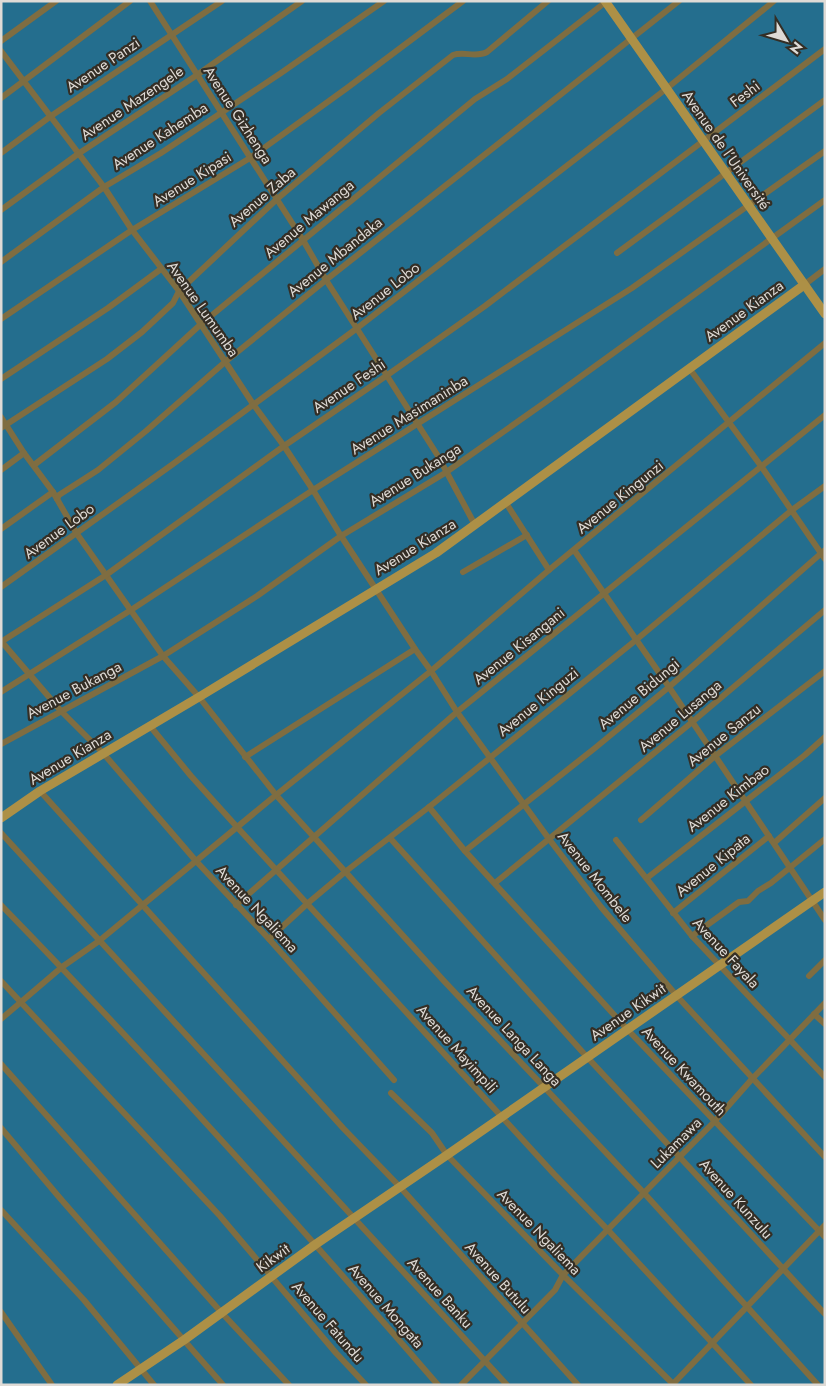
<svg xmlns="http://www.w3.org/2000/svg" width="826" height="1386" viewBox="0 0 826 1386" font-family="Jost,sans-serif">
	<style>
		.water { fill: #246e8e; stroke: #5c8fa4 }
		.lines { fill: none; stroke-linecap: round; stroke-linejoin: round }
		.street { stroke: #7f6d41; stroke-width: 6 }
		.secondary { stroke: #ad9046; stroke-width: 9 }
		.labels { text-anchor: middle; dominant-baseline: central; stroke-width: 4.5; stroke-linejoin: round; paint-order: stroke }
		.street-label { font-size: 15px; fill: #dfdbd6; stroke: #342e25 }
	</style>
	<rect width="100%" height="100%" fill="#342e25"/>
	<rect class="water" x="1" y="1" width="824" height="1384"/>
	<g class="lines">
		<g class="street">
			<polyline points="150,1 303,240 326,280 438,456 475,525"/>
			<polyline points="1,41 56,1"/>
			<polyline points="1,51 104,187 132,230 179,291 253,404 284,446 313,490 341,536 415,649 431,671 457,712 549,839 601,907 676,995 825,1157"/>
			<polyline points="1,98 130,1"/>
			<polyline points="1,153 51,116 222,1"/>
			<polyline points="1,210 78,154 197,75 302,1"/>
			<polyline points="617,253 825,100"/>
			<polyline points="1,262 104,187 161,153 281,73 384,1"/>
			<polyline points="804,285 825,269"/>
			<polyline points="1,319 132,230 250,158 347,88 463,1"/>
			<polyline points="689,368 761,466 825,559"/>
			<polyline points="1,379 108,308 161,269"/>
			<polyline points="1,417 24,453 53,492 77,534 163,656 199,697 276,795 444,981 644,1193 818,1385"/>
			<path d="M1 428 107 359 142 332 173 303 179 291 277 199 379 113 453 55C464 51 476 58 487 52L548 1"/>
			<polyline points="34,465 116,402 200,325 475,99 507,79 607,1"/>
			<polyline points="1,470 24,453"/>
			<polyline points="57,499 59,495 98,470 146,431 225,362 326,280 679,1"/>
			<polyline points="506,503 549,570"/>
			<polyline points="1,529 53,492"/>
			<polyline points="574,550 669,687 825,920"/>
			<polyline points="463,572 527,535"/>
			<polyline points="1,587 173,464 356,329 666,89 774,1"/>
			<polyline points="1,641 61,711 103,753 196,861 269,939 394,1080"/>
			<polyline points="1,642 106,575 284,446 386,376 485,306 825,49"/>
			<polyline points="1,692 131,610 313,490 632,288 825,151"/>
			<polyline points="150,726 191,776 237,827 554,1174 608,1230 751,1385"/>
			<polyline points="1,744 163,656 257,596 341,536 445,473 547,401 825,200"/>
			<polyline points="245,757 415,649"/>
			<polyline points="40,791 343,1128 400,1187 578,1385"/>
			<polyline points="429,807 465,851 627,1029 825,1237"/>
			<polyline points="641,820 714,757 825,671"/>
			<polyline points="1,833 507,1385"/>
			<polyline points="390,838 587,1057 825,1314"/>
			<polyline points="616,840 692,936 825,1077"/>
			<polyline points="774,843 825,798"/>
			<polyline points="465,851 595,748 669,687 825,550"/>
			<polyline points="647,878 805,755 825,737"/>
			<polyline points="495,883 691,723 825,610"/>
			<path d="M1 905C152 1060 296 1221 438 1385"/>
			<polyline points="236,905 457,712 825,415"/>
			<polyline points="673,913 769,836"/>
			<polyline points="692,936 739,902 748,901 758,891 771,883 825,839"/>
			<polyline points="269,939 308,903 345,872 429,807 636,640 792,510 825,486"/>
			<polyline points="809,976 825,960"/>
			<polyline points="1,981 220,1216 336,1353 366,1385"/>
			<polyline points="814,1014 825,1024"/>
			<polyline points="1,1019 62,967 99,941 276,795 431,671 549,570 825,343"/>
			<polyline points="1,1064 221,1312 289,1385"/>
			<polyline points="391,1093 432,1133 447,1155 563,1275 674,1385"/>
			<polyline points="1,1128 59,1197 223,1385"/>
			<polyline points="1,1210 84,1300 154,1385"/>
			<polyline points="1,1312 52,1385"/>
			<polyline points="461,1385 555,1290 563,1275 714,1122 752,1079 825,1003"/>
			<polyline points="672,1385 825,1225"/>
		</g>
		<g class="secondary">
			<polyline points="605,1 825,314"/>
			<polyline points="1,818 40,791 199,697 436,553 804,285"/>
			<polyline points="117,1385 184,1340 316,1244 447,1155 825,892"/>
		</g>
	</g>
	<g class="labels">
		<g class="street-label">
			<text transform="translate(103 65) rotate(-34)">Avenue Panzi</text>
			<text transform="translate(745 94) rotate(-37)">Feshi</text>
			<text transform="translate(132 103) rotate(-34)">Avenue Mazengele</text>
			<text transform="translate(238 115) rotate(57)">Avenue Gizhenga</text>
			<text transform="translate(160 136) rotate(-33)">Avenue Kahemba</text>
			<text transform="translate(726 150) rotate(55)">Avenue de l’Université</text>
			<text transform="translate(192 179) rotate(-32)">Avenue Kipasi</text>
			<text transform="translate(262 197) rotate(-41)">Avenue Zaba</text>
			<text transform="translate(309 219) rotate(-40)">Avenue Mawanga</text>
			<text transform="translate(335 257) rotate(-39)">Avenue Mbandaka</text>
			<text transform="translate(385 291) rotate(-38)">Avenue Lobo</text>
			<text transform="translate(203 309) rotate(55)">Avenue Lumumba</text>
			<text transform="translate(744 311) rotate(-36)">Avenue Kianza</text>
			<text transform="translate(349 386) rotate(-34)">Avenue Feshi</text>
			<text transform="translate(409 415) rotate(-32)">Avenue Masimaninba</text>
			<text transform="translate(415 475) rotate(-32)">Avenue Bukanga</text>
			<text transform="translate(620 497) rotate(-39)">Avenue Kingunzi</text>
			<text transform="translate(59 531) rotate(-36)">Avenue Lobo</text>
			<text transform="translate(415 547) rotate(-32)">Avenue Kianza</text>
			<text transform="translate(519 646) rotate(-39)">Avenue Kisangani</text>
			<text transform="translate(74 690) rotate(-28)">Avenue Bukanga</text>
			<text transform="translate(639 694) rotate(-40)">Avenue Bidungi</text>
			<text transform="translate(538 702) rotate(-39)">Avenue Kinguzi</text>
			<text transform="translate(680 716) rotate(-40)">Avenue Lusanga</text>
			<text transform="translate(724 735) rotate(-39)">Avenue Sanzu</text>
			<text transform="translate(70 757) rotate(-31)">Avenue Kianza</text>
			<text transform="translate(728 798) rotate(-38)">Avenue Kimbao</text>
			<text transform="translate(713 865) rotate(-39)">Avenue Kipata</text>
			<text transform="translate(595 877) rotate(52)">Avenue Mombele</text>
			<text transform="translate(257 909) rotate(47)">Avenue Ngaliema</text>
			<text transform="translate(726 953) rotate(47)">Avenue Fayala</text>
			<text transform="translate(628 1012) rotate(-35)">Avenue Kikwit</text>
			<text transform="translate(514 1036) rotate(47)">Avenue Langa Langa</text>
			<text transform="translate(457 1049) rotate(48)">Avenue Mayimpili</text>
			<text transform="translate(684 1071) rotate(47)">Avenue Kwamouth</text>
			<text transform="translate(676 1143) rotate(-45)">Lukamawa</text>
			<text transform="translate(736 1199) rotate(48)">Avenue Kunzulu</text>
			<text transform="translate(539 1232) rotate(46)">Avenue Ngaliema</text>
			<text transform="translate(273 1258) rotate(-36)">Kikwit</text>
			<text transform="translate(498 1278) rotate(48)">Avenue Butulu</text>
			<text transform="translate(440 1293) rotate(48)">Avenue Banku</text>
			<text transform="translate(386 1306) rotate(49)">Avenue Mongata</text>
			<text transform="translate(328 1322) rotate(49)">Avenue Fatundu</text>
		</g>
	</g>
	<rect width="826" height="1386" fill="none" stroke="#dfdbd6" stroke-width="5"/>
	<g transform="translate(786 40) rotate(128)" stroke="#342e25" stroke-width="4" paint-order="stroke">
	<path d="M0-4L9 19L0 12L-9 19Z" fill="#dfdbd6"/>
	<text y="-8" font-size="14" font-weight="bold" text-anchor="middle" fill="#dfdbd6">N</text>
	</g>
</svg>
